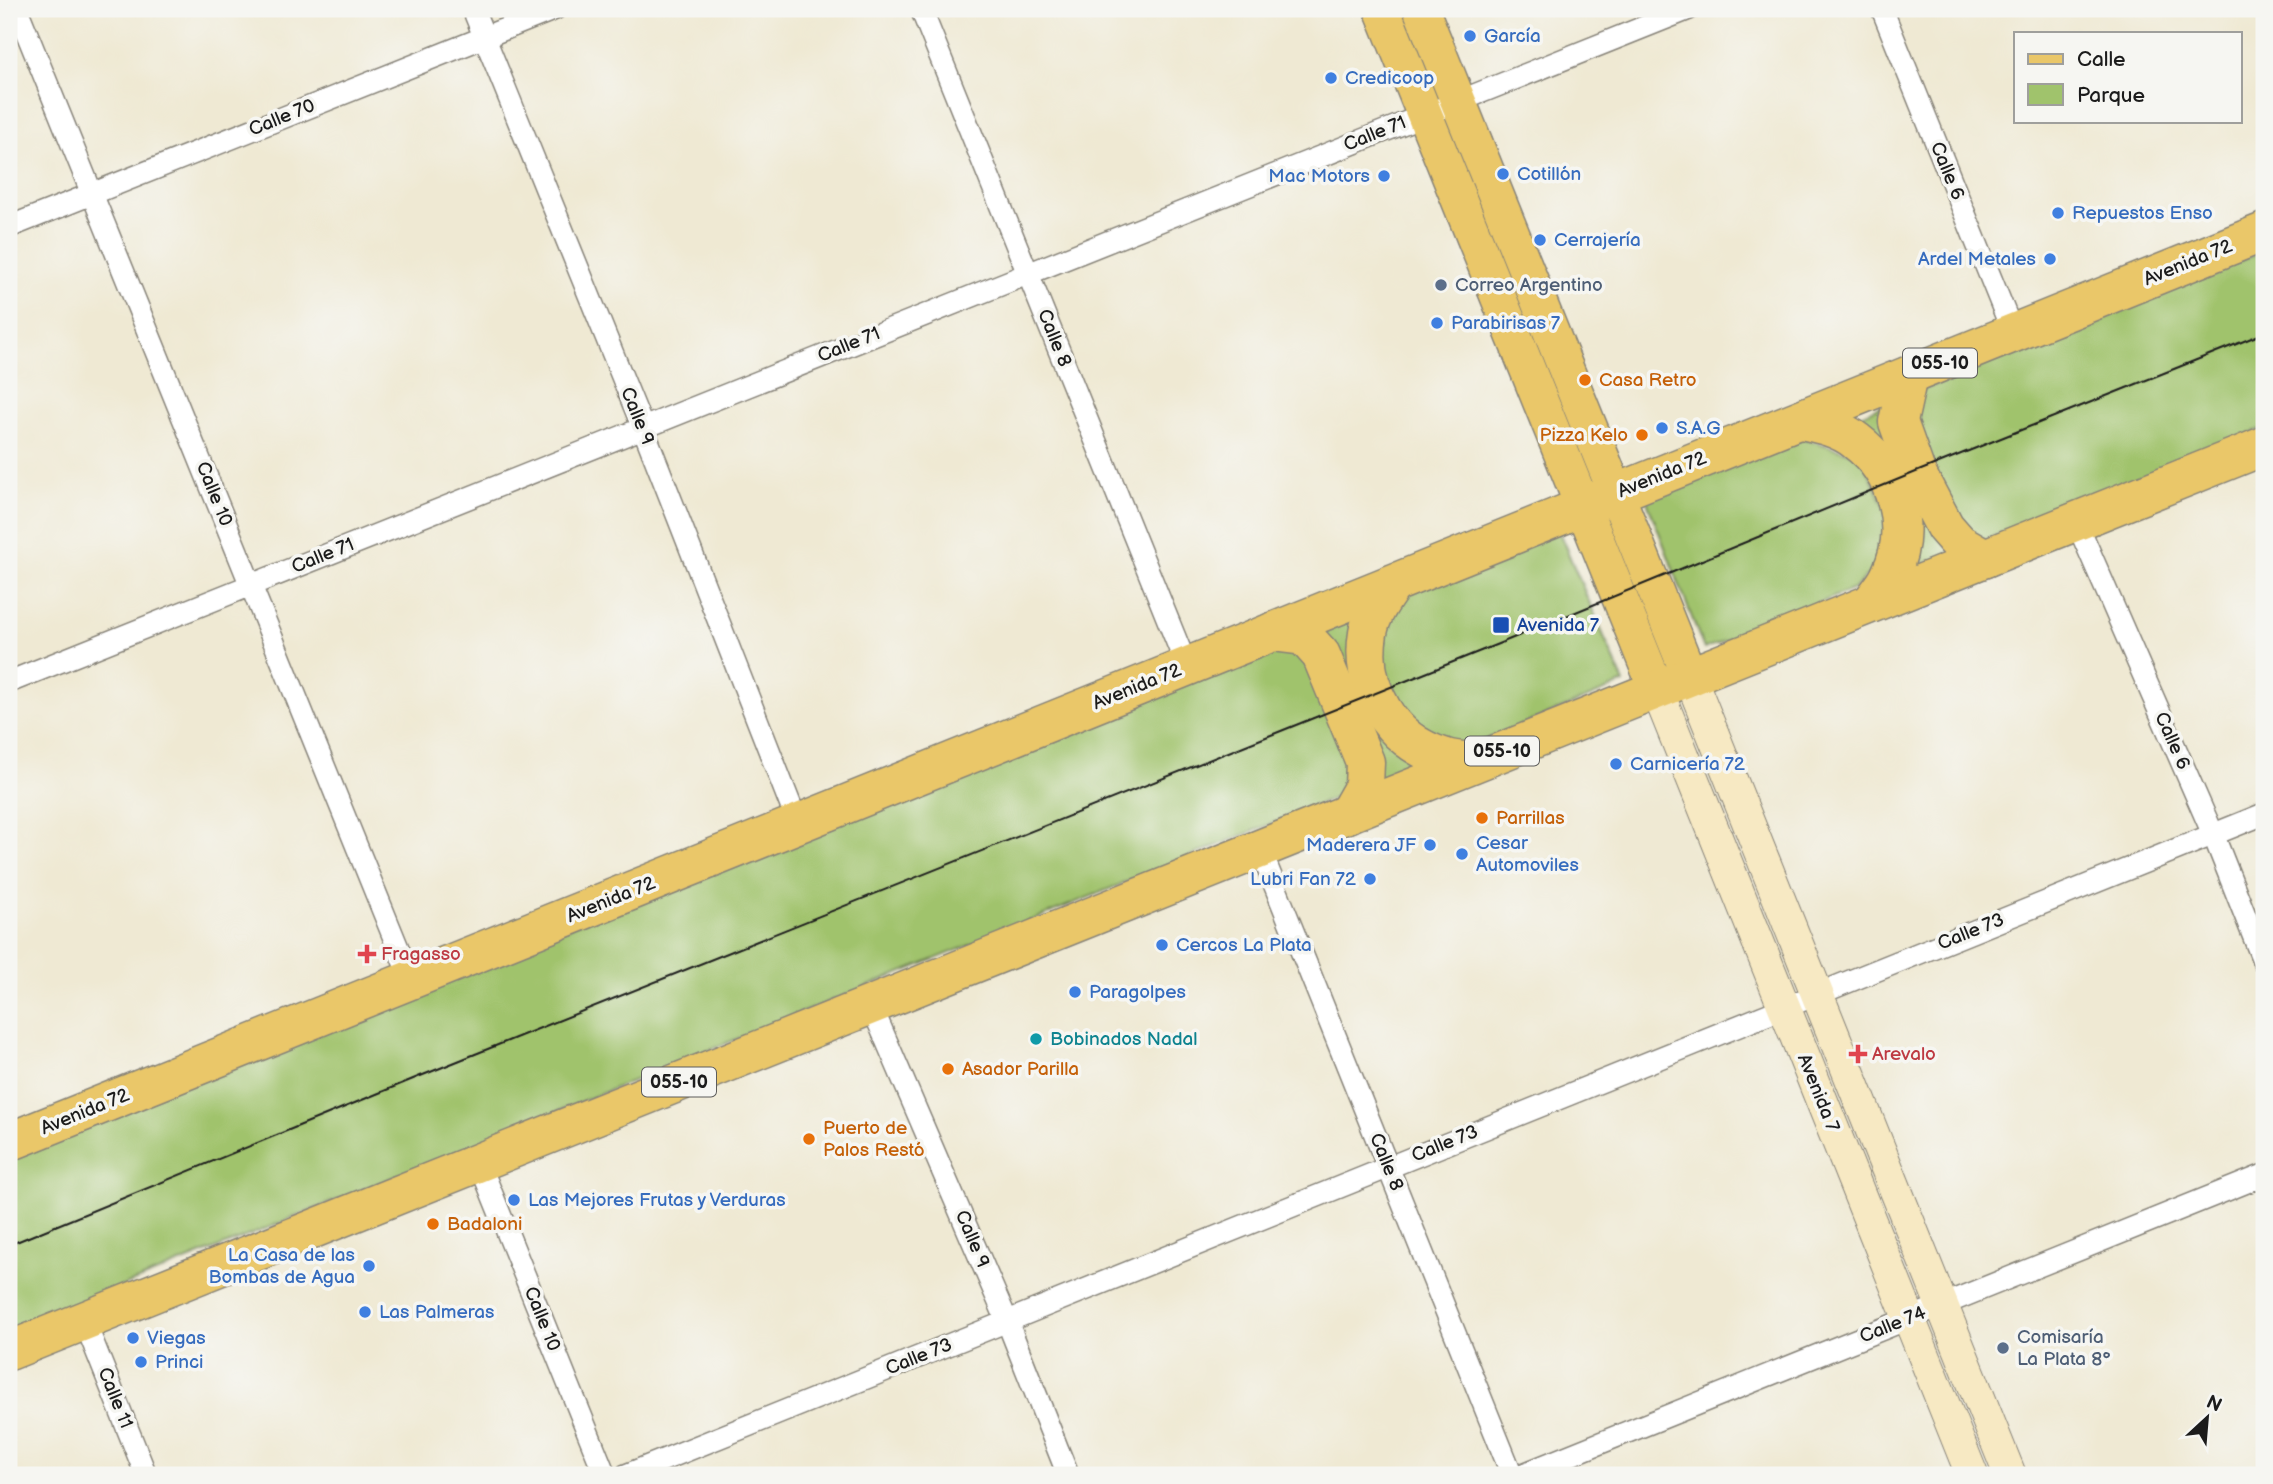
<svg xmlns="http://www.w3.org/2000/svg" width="2273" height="1484" viewBox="0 0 2273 1484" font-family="'Balsamiq Sans',sans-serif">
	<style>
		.green { fill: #a0c36c; stroke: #5e7044; stroke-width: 2 }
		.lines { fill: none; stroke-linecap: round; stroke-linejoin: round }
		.street-casing { stroke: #868278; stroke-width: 24 }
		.secondary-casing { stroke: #868278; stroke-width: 34 }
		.primary-casing { stroke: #868278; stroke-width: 38 }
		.highway-casing { stroke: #868278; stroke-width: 41 }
		.street { stroke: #fff; stroke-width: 21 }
		.secondary { stroke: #f7e9c3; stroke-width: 32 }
		.primary { stroke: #eac769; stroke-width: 35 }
		.highway { stroke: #eac769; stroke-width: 38 }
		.tram { stroke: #1c1c1c; stroke-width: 2 }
		.shop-dot { fill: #3f7fe0; stroke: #f6f6f2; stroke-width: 2.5 }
		.service-dot { fill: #5c6f8a; stroke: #f6f6f2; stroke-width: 2.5 }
		.food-dot { fill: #e8710a; stroke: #f6f6f2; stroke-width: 2.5 }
		.transit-dot { fill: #1a4fb4; stroke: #f6f6f2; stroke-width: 2.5 }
		.health-dot { fill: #e0444e; stroke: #f6f6f2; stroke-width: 2.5 }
		.culture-dot { fill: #0f9aa8; stroke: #f6f6f2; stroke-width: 2.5 }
		.labels { text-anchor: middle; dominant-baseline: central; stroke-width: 7; stroke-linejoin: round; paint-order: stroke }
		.shield { fill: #f6f6f2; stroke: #5d5d5c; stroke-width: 2 }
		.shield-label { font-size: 18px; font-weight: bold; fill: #1c1c1c }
		.shop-label { font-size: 19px; fill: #366cbe; stroke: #f6f6f2; text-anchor: start }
		.street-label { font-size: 19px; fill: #1c1c1c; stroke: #f6f6f2 }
		.service-label { font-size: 19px; fill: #4e5e75; stroke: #f6f6f2; text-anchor: start }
		.food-label { font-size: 19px; fill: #c56008; stroke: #f6f6f2; text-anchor: start }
		.transit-label { font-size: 19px; fill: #164399; stroke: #f6f6f2; text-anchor: start }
		.health-label { font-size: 19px; fill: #be3a42; stroke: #f6f6f2; text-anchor: start }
		.culture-label { font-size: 19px; fill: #0d838f; stroke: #f6f6f2; text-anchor: start }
	</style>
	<rect width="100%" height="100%" fill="#f6f6f2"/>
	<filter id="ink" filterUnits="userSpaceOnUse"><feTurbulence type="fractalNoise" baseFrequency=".0143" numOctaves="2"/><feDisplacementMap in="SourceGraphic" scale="14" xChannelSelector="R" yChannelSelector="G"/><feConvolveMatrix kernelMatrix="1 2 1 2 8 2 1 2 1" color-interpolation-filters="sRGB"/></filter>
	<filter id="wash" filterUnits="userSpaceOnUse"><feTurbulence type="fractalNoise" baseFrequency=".00686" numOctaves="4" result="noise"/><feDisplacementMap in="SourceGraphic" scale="28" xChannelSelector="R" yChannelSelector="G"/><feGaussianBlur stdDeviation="1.57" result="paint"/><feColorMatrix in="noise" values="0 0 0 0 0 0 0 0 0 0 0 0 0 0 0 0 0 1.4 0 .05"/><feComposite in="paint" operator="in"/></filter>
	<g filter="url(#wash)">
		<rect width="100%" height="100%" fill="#efe9d3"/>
		<g class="green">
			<polygon points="2264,251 2264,428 1982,541 1950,526 1912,404 1920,391"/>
			<polygon points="1893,400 1950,553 1908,570 1848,421"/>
			<polygon points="1802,438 1861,456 1891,520 1876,567 1854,589 1704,649 1645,496"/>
			<polygon points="1559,532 1624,683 1488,739 1462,744 1435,738 1411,722 1379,666 1390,610 1412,587"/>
			<polygon points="1360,609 1352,642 1428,764 1376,783 1313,630"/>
			<polygon points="1284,640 1299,642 1357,768 1345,794 9,1332 9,1151"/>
		</g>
	</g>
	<g filter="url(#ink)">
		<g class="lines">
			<defs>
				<g id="street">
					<polyline points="17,9 411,980"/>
					<polyline points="473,9 643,428 798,824"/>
					<polyline points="921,9 1187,667"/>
					<polyline points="1882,9 2013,333"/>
					<polyline points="9,227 555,9"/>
					<polyline points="2076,521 2213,834 2264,963"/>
					<polyline points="9,682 1689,9"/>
					<polyline points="1260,849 1512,1475"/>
					<polyline points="871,1005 1007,1321 1068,1475"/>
					<polyline points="479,1162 605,1475"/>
					<polyline points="84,1320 146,1475"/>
					<polyline points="626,1475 2264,814"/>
					<polyline points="1521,1475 2264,1175"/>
				</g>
				<g id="secondary">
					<polyline points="1690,677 2010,1475"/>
					<polyline points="1657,690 1972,1475"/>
				</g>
				<g id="primary">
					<polyline points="1382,9 1657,690"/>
					<polyline points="1421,9 1690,677"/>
				</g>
				<g id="highway">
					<polyline points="1908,376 1898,422 1916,472 1945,527 1959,543 1985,558"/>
					<path d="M1801 420C1820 424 1840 428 1856 441 1896 471 1913 528 1890 575 1886 585 1878 593 1872 602"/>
					<path d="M1393 584C1382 599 1371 615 1368 633 1359 687 1389 741 1443 757 1453 761 1465 761 1475 762"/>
					<polyline points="1272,632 1304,636 1321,655 1365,762 1364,786 1348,814"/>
					<polyline points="9,1142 2264,232"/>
					<polyline points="9,1351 2264,446"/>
				</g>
			</defs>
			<use href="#street" class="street-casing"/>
			<use href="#secondary" class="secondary-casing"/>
			<use href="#primary" class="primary-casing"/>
			<use href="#highway" class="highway-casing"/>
			<use href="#street" class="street"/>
			<use href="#secondary" class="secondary"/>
			<use href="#primary" class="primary"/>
			<use href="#highway" class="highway"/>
			<polyline class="tram" points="9,1245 418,1077 1508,640 1916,472 2264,333"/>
		</g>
	</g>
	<g class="shop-dot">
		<circle cx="1470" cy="36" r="7"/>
		<circle cx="1331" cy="78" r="7"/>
		<circle cx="1503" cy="174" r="7"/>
		<circle cx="1384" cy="176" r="7"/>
		<circle cx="2058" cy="213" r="7"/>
		<circle cx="1540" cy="240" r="7"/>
		<circle cx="2050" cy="259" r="7"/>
		<circle cx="1437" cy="323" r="7"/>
		<circle cx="1662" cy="428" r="7"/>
		<circle cx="1616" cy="764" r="7"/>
		<circle cx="1430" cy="845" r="7"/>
		<circle cx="1462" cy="854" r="7"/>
		<circle cx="1370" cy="879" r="7"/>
		<circle cx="1162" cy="945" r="7"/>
		<circle cx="1075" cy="992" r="7"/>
		<circle cx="514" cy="1200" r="7"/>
		<circle cx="369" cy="1266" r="7"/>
		<circle cx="365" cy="1312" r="7"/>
		<circle cx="133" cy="1338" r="7"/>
		<circle cx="141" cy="1362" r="7"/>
	</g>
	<g class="service-dot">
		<circle cx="1441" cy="285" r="7"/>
		<circle cx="2003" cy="1348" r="7"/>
	</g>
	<g class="food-dot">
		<circle cx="1585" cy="380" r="7"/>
		<circle cx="1642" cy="435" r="7"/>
		<circle cx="1482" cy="818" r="7"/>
		<circle cx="948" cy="1069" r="7"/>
		<circle cx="809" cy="1139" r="7"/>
		<circle cx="433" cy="1224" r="7"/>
	</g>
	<rect class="transit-dot" x="1492" y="616" width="18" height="18" rx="3.5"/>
	<g class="health-dot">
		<path d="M363.5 943.5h7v7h7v7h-7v7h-7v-7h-7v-7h7z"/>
		<path d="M1854.5 1043.5h7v7h7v7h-7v7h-7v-7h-7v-7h7z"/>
	</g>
	<circle class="culture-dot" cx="1036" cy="1039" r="7"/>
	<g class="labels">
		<g class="shield">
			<rect x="1903" y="348.5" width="74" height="29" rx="5"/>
			<rect x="1465" y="736.5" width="74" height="29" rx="5"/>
			<rect x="642" y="1067.5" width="74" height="29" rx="5"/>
		</g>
		<g class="shield-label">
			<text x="1940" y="363">055-10</text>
			<text x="1502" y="751">055-10</text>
			<text x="679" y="1082">055-10</text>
		</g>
		<g class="shop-label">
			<text x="1484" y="36">García</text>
			<text x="1345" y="78">Credicoop</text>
			<text x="1517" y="174">Cotillón</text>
			<text x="1370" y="176" text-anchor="end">Mac Motors</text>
			<text x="2072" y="213">Repuestos Enso</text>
			<text x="1554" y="240">Cerrajería</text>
			<text x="2036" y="259" text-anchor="end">Ardel Metales</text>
			<text x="1451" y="323">Parabirisas 7</text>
			<text x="1676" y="428">S.A.G</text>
			<text x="1630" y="764">Carnicería 72</text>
			<text x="1476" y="843">Cesar<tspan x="1476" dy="22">Automoviles</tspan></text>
			<text x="1416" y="845" text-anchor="end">Maderera JF</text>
			<text x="1356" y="879" text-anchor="end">Lubri Fan 72</text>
			<text x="1176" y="945">Cercos La Plata</text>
			<text x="1089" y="992">Paragolpes</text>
			<text x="528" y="1200">Las Mejores Frutas y Verduras</text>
			<text x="355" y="1255" text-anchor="end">La Casa de las<tspan x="355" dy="22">Bombas de Agua</tspan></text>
			<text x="379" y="1312">Las Palmeras</text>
			<text x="147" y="1338">Viegas</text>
			<text x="155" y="1362">Princi</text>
		</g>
		<g class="street-label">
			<text transform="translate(282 118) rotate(-22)">Calle 70</text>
			<text transform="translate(1375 134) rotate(-22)">Calle 71</text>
			<text transform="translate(1947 171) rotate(68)">Calle 6</text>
			<text transform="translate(2188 263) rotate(-22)">Avenida 72</text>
			<text transform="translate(1054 338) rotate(68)">Calle 8</text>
			<text transform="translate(849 345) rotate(-22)">Calle 71</text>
			<text transform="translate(637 416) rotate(68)">Calle 9</text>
			<text transform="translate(1662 475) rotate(-22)">Avenida 72</text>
			<text transform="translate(214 494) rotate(68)">Calle 10</text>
			<text transform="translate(323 556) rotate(-22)">Calle 71</text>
			<text transform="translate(1137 687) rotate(-22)">Avenida 72</text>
			<text transform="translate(2172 741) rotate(66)">Calle 6</text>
			<text transform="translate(611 900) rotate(-22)">Avenida 72</text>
			<text transform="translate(1971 932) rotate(-22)">Calle 73</text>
			<text transform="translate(1818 1093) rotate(68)">Avenida 7</text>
			<text transform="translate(85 1112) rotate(-22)">Avenida 72</text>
			<text transform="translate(1445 1144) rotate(-22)">Calle 73</text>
			<text transform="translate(1386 1162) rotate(68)">Calle 8</text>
			<text transform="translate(972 1239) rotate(67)">Calle 9</text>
			<text transform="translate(542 1319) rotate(68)">Calle 10</text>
			<text transform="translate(1893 1325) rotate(-22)">Calle 74</text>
			<text transform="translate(919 1357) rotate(-22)">Calle 73</text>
			<text transform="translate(115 1398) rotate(68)">Calle 11</text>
		</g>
		<g class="service-label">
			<text x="1455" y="285">Correo Argentino</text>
			<text x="2017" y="1337">Comisaría<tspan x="2017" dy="22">La Plata 8°</tspan></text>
		</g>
		<g class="food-label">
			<text x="1599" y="380">Casa Retro</text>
			<text x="1628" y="435" text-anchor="end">Pizza Kelo</text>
			<text x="1496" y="818">Parrillas</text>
			<text x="962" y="1069">Asador Parilla</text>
			<text x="823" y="1128">Puerto de<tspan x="823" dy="22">Palos Restó</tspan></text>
			<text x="447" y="1224">Badaloni</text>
		</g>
		<g class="transit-label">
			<text x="1517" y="625">Avenida 7</text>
		</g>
		<g class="health-label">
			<text x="381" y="954">Fragasso</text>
			<text x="1872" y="1054">Arevalo</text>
		</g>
		<g class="culture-label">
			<text x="1050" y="1039">Bobinados Nadal</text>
		</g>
	</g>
	<rect width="2273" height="1484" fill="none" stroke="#f6f6f2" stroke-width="35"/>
	<rect x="2014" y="32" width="228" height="91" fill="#f6f6f2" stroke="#9f9f9c" stroke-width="2"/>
	<rect x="2028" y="54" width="35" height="10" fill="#eac769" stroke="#9f9f9c" stroke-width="2"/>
	<text x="2077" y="66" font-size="21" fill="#1c1c1c">Calle</text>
	<rect x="2028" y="84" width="35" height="21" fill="#a0c36c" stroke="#9f9f9c" stroke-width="2"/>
	<text x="2077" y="102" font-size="21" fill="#1c1c1c">Parque</text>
	<g transform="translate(2207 1418) rotate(26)" stroke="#f6f6f2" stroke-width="5" paint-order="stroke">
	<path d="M0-5L12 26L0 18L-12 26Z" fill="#1c1c1c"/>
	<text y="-10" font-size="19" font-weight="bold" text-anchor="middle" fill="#1c1c1c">N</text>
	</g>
</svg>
